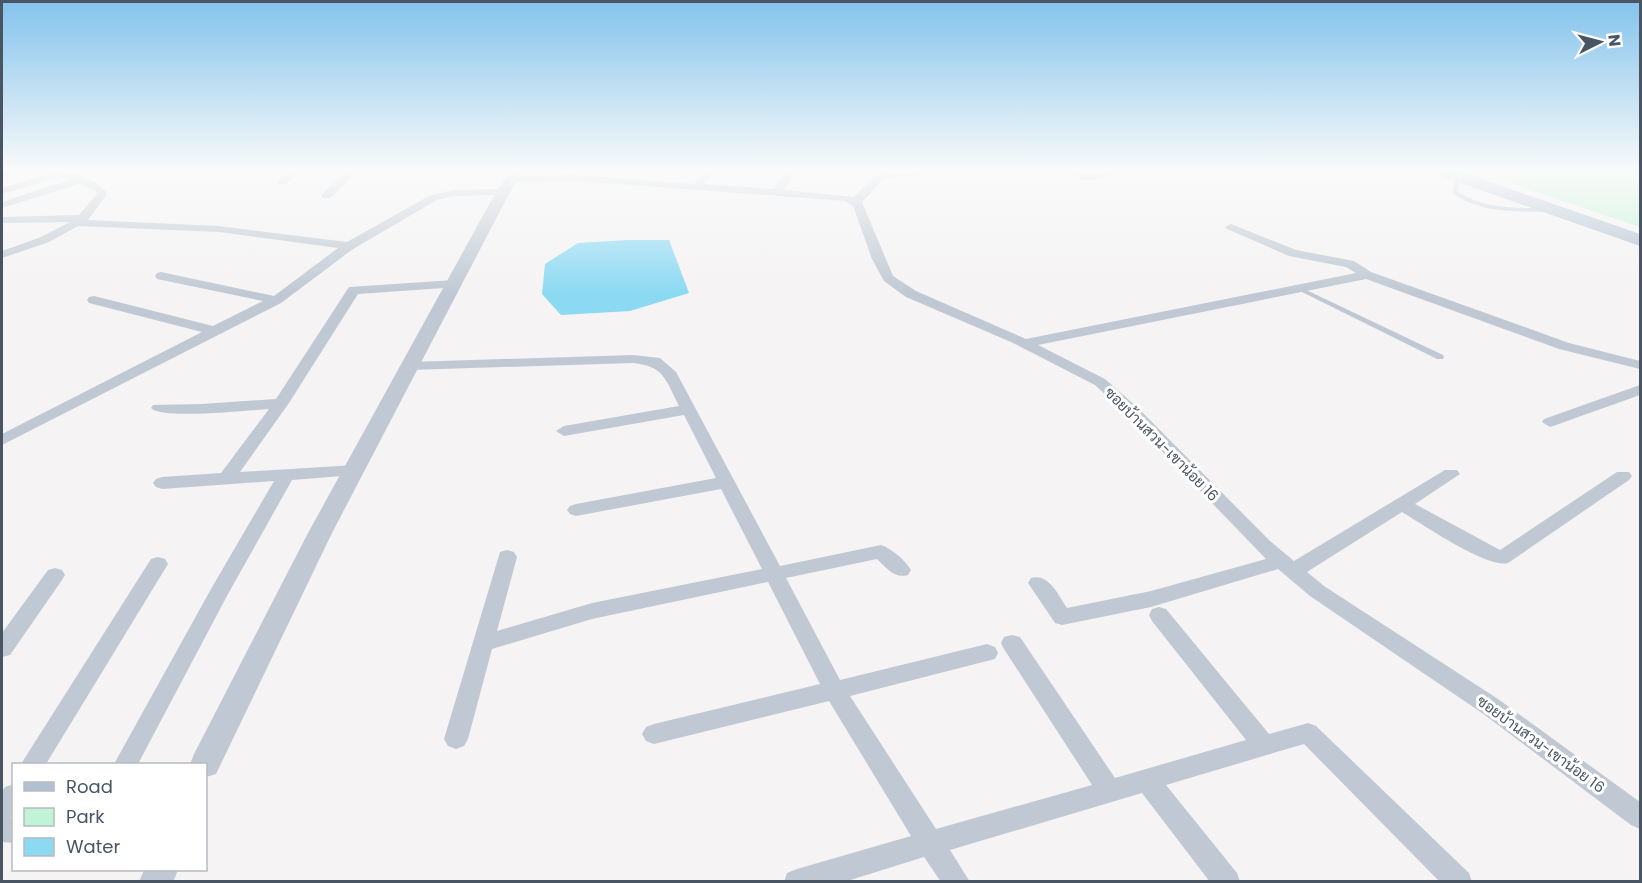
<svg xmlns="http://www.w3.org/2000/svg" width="1642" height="883" viewBox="0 0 1642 883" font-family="Poppins,Sarabun,sans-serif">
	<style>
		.green { fill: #c1f3d6 }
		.water { fill: #8bd9f3 }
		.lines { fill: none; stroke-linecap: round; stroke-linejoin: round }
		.service { fill: #c0c9d3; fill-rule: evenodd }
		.minor { fill: #c0c9d3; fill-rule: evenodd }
		.tertiary { fill: #c0c9d3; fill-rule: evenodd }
		.primary { fill: #b1c1d2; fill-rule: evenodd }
		.labels { text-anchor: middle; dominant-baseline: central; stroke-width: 6; stroke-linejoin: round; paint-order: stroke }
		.street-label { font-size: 15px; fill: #495562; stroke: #fff }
	</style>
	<rect width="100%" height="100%" fill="#f5f3f3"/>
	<polygon class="green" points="1472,170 1640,170 1640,227"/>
	<polygon class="water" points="628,240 669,240 689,293 630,311 561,315 542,294 545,264 578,243"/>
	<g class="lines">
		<g class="service">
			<polygon points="959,170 997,170 883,178 880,176 883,174"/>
			<path d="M1454 176 1459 177 1458 192C1485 209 1515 208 1547 208L1550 210 1547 212C1513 211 1483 213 1453 194Z"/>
			<polygon points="1302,288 1443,355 1444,357 1443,359 1437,359 1300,291 1299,290"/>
		</g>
		<g class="minor">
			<polygon points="6,170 22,170 2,178 2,172"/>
			<path d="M46 170C64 170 99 178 107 194L88 220 219 226 347 242 429 196 453 190 503 189 508 192 503 195 453 196 437 200 353 249 281 303 2 445V434L202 332 89 303 87 300 89 297 94 296 213 326 263 301 157 279 155 276 157 273 161 272 274 296 338 248 219 232 78 226 49 242 2 258V251L41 237 70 222 2 223V217L79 215 97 194 95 190 79 184 2 208V202L69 180 59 177 2 194V188L50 173Z"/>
			<polygon points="290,170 302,170 286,184 278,184 278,180"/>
			<polygon points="348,170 359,170 330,198 322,198 322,194"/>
			<path d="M705 170H715L704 184 774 189 786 170H796L784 190 854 197 881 170H892L862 202 893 276 916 291 1026 339 1356 273 1346 267 1289 256 1227 229 1225 227 1231 224 1296 250 1354 261 1371 272 1569 343 1640 361V369L1559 349 1366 279 1038 345 1105 379 1138 408 1270 541 1294 561 1445 470H1457L1460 474 1415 504 1500 550 1617 472H1629L1632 476 1629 480 1508 563C1488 569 1422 524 1402 512L1307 572 1324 586 1498 699 1640 802V829L1631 825 1482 713 1310 596 1278 569 1151 607 1062 625 1055 623 1028 583 1031 578C1049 573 1058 595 1067 608L1151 591 1266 559 1126 414 1095 385 1011 342 906 297 884 281 872 259 853 206 845 201 578 181 511 182 506 179 511 176 578 175 694 184Z"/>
			<polygon points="1067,170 1079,170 1086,175 1114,170 1142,170 1084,181"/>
			<path d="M454 280 460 284 458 287 358 294 289 403 240 472 355 465 361 466 364 470 361 474 355 475 292 480 228 594 138 764H114L211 589 274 481 162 489 156 487 153 483 156 479 162 477 221 473 269 409C250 410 161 420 151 408L153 405 202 404 276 399 349 287Z"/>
			<path d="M633 355 660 358 676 372 780 566 881 545C892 549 905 560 911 570L908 575C894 579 887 568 877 559L786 578 840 680 987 644 995 647 998 653 995 659 850 696 936 829 1092 785 1004 649 1001 643 1004 637 1012 635 1020 637 1115 778 1246 740 1152 621 1149 615 1152 609 1159 607 1166 609 1269 734 1308 723 1316 726 1469 873 1472 882H1440L1304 744 1166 785 1237 873 1240 882H1210L1142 793 950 850 970 882H941L924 857 844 882H784L787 873 797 869 911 836 829 701 654 744 646 741 642 734 646 727 654 724 820 684 768 582 592 619 492 649 468 739 464 746 456 749 448 746 444 739 500 552 507 550 514 552 517 557 497 631 592 603 762 569 721 489 576 516 570 514 567 510 570 506 576 504 716 478 684 415 564 436 556 431 564 426 679 406C666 380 664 366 633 363L410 370 403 366 410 362Z"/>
			<polygon points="1640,385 1640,395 1556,425 1550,427 1542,422 1544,419"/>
			<polygon points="158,557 165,559 168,564 46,764 21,764 151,559"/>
			<polygon points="55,568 62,570 65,575 62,580 10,655 2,657 2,633 48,570"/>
			<polygon points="14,784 14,815 10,818 14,819 14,843 2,842 2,791 5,787"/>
		</g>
		<g class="tertiary">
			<polygon points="511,170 524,170 510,192 332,533 216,774 206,777 206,764 190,764 194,754 308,533 496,192"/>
			<polygon points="144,870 178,870 173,882 139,882"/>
		</g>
		<polygon class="primary" points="1430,170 1455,170 1640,234 1640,246 1432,173"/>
	</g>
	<linearGradient id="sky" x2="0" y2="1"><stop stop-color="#83c3ec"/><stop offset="0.58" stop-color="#fafafa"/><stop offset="1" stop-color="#fafafa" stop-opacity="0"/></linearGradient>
	<rect width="1642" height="294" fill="url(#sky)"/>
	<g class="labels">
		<g class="street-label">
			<text transform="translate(1162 444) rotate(45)">ซอยบ้านสวน-เขาน้อย 16</text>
			<text transform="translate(1541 744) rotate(36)">ซอยบ้านสวน-เขาน้อย 16</text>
		</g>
	</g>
	<rect width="1642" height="883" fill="none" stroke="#495562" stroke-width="6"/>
	<rect x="12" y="763" width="195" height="108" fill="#ffffff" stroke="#b6bbc0" stroke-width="1.5"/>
	<rect x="24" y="782" width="30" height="9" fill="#b1c1d2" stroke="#b6bbc0" stroke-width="1.5"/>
	<text x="66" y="793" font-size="18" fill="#495562">Road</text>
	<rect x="24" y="808" width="30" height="18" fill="#c1f3d6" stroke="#b6bbc0" stroke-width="1.5"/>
	<text x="66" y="823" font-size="18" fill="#495562">Park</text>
	<rect x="24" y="838" width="30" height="18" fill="#8bd9f3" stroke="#b6bbc0" stroke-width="1.5"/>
	<text x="66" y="853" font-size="18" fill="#495562">Water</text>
	<g transform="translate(1600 42) rotate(84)" stroke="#ffffff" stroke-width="4.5" paint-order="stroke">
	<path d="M0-4.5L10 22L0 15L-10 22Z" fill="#495562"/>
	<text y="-9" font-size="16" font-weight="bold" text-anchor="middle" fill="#495562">N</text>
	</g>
</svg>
